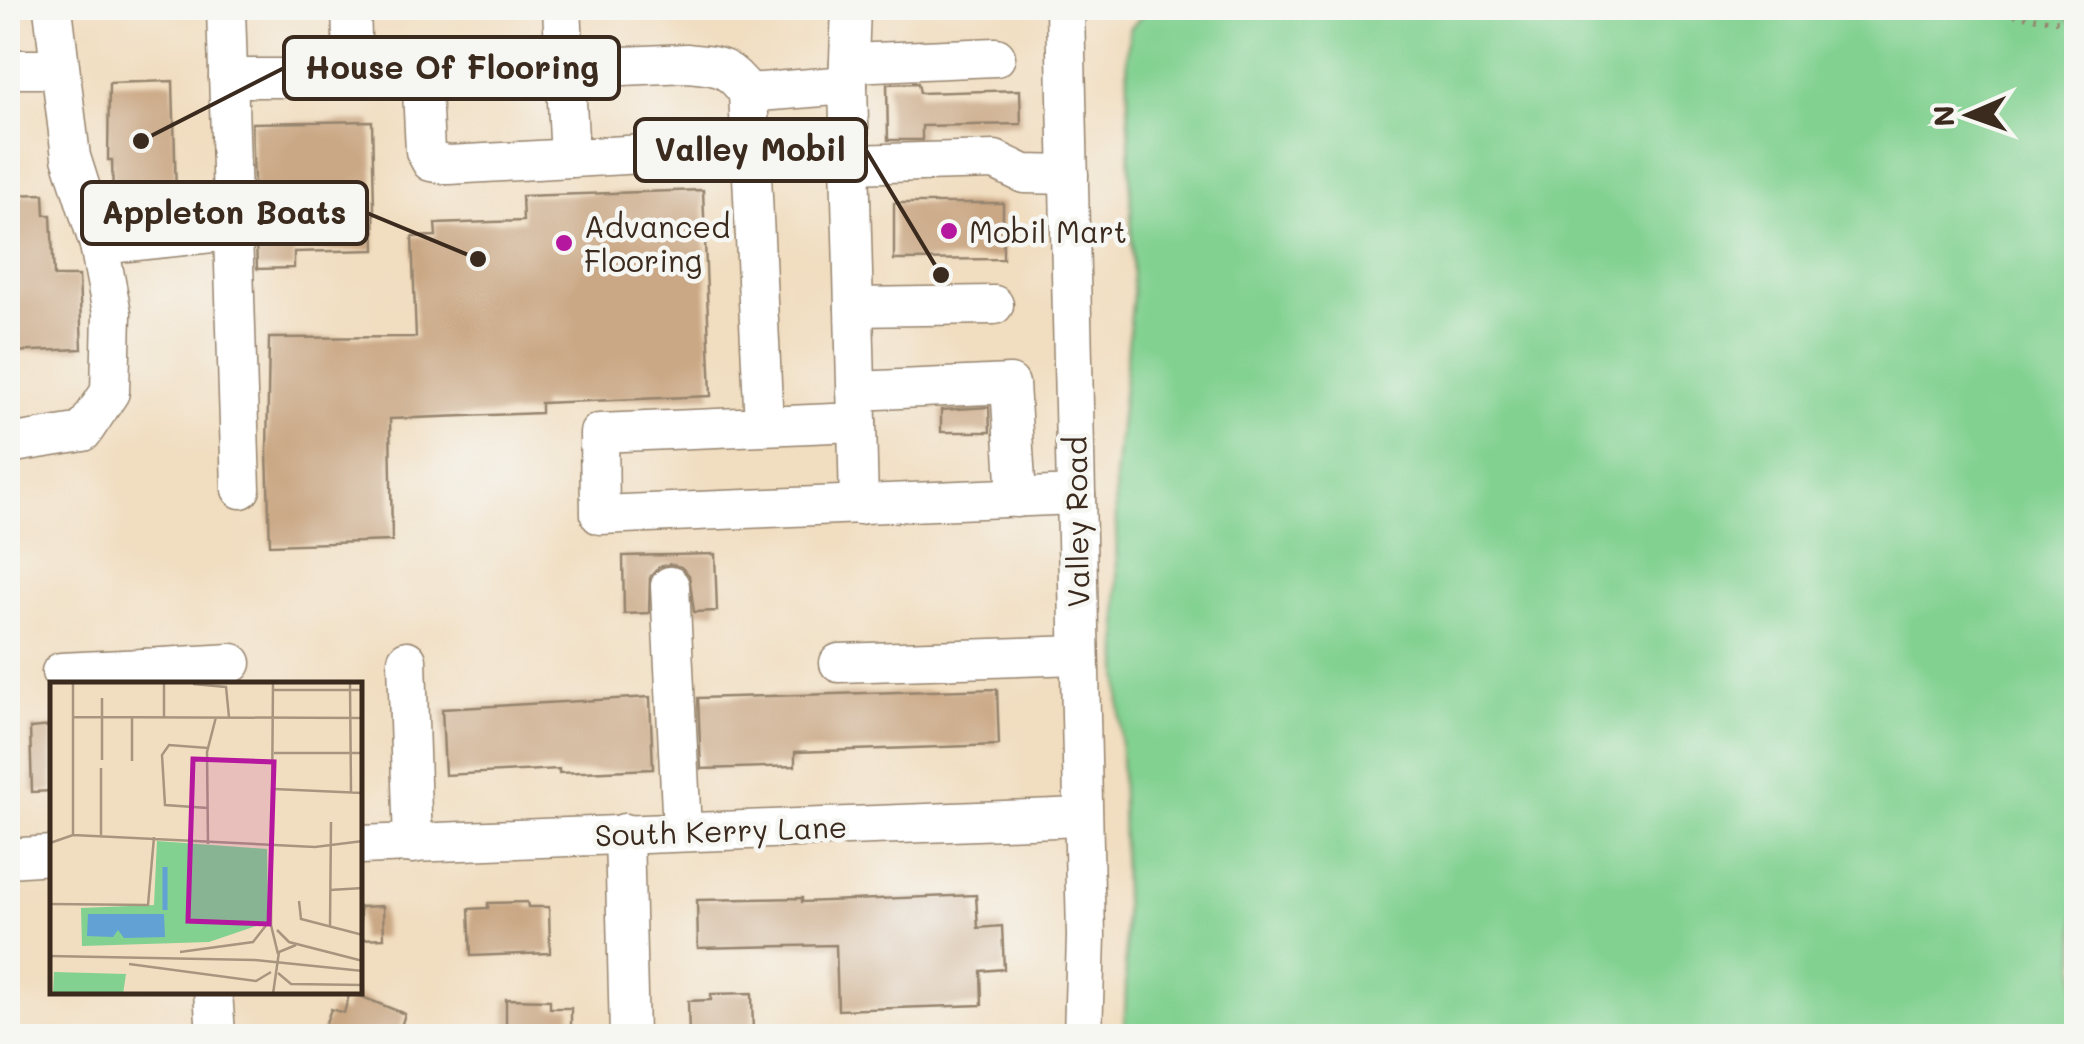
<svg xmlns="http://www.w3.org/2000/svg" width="2084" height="1044" viewBox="0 0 2084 1044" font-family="Mali,sans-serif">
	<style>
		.green { fill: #82d191; stroke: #5e7e58; stroke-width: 2.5 }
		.building { fill: #caa885 }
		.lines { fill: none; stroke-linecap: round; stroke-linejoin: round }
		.minor-casing { stroke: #96846e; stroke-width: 41 }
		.path { stroke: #96846e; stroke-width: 5; stroke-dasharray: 2.5 8; stroke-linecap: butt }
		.minor { stroke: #fff; stroke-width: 38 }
		.poi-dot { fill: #b5179e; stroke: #f6f6f2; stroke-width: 4 }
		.labels { text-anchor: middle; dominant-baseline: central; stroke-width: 9; stroke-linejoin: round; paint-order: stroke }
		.poi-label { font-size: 30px; fill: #3b2a1e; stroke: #f6f6f2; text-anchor: start }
		.street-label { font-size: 30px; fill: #3b2a1e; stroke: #f6f6f2 }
		.inset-river { fill: none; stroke: #61a1d4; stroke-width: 5 }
		.inset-road { fill: none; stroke: #a8957f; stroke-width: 2.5 }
		.view { fill: #b5179e; fill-opacity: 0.15; stroke: #b5179e; stroke-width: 5 }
		.inset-edge { fill: none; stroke: #3b2a1e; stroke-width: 5 }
		.leader { fill: none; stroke: #3b2a1e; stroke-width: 4 }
		.callout-dot { fill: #3b2a1e; stroke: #f6f6f2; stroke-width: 4 }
		.callout { fill: #f6f6f2; stroke: #3b2a1e; stroke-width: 4 }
		.callout-label { font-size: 32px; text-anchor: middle; font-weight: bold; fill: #3b2a1e }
	</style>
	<rect width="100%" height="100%" fill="#f6f6f2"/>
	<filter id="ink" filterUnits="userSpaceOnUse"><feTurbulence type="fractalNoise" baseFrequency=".01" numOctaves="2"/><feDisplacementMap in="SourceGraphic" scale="20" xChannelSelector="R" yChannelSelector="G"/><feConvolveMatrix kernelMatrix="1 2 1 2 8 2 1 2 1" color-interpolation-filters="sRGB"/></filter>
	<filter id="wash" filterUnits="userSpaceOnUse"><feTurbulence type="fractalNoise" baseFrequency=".0048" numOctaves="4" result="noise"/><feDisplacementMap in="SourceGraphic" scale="40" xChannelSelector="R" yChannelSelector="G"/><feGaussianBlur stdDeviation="2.25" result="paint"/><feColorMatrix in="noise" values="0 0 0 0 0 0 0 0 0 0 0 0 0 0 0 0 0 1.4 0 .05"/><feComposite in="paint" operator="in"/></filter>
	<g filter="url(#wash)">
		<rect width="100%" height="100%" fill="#f1ddbf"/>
		<polygon class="green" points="1149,8 1865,8 2060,12 2076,27 2076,1036 1124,1036 1126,987 1115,478 1133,294 1127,53 1130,29"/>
		<g id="blocks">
			<g class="building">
				<polygon points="173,81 176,196 113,199 112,160 108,160 109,83"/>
				<polygon points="918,83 920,93 1020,90 1021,124 922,126 922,140 888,140 887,84"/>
				<polygon points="372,121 375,250 294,252 294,268 257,269 252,123"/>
				<polygon points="703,190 711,396 541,403 541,413 390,419 392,541 270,545 267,452 269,338 416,337 412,237 436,236 435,224 523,221 522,196"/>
				<polygon points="44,194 45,215 51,215 54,276 79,276 82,349 8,352 8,195"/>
				<polygon points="894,203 1003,203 1003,259 894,260"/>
				<polygon points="989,407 990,432 941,432 941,410"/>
				<polygon points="715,554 717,611 694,612 689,575 681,567 670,564 659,567 650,577 649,613 624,614 623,556"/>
				<polygon points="997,689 999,745 795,752 795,766 701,769 698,698"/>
				<polygon points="650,697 653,769 559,773 559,769 445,775 442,709"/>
				<polygon points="52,726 52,791 32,792 30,728"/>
				<polygon points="976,895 978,928 1002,926 1004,969 981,971 982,1005 838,1010 836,945 698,948 697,900 802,898 802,902"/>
				<polygon points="527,902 528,907 549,907 550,953 471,956 469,909 488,908 488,903"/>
				<polygon points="383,906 384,938 360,939 360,907"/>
				<polygon points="350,992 405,1014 398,1036 321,1036 331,1009 344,1013"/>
				<polygon points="752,993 753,1036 689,1036 688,1001 711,1000 711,994"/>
				<polygon points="506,999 550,1000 550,1008 571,1008 571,1036 506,1036"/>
			</g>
		</g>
	</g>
	<g filter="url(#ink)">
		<use href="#blocks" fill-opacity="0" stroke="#96846e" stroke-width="2.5"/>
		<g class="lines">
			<defs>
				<g id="minor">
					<polyline points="226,8 241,489"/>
					<polyline points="562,8 570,158"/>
					<polyline points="1065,8 1086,936 1083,1036"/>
					<polyline points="849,63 996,57"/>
					<polyline points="8,69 59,69"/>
					<polyline points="228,78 337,78 348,74 353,67 351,8"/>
					<polyline points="848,85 851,8"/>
					<path d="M748 93C729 66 719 66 687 63L436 75 426 81 422 90 425 151 431 162 449 165 750 148"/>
					<polyline points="850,164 995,160 1024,174 1069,175"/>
					<polyline points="99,245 231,231"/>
					<polyline points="854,307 994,305"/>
					<polyline points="856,391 1010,384 1017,498"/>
					<polyline points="857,422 859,505"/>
					<polyline points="764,425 748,93 848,85 857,422 599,433 600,515 1076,495"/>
					<polyline points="8,444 83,432 110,392 112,313 99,245 71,157 53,8"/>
					<polyline points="670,586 682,831"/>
					<polyline points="407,660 413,844"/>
					<polyline points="839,663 1078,655"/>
					<polyline points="144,668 232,663"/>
					<polyline points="61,672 144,668 145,684"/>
					<polyline points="624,833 629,1036"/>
					<polyline points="360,845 1081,817"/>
					<polyline points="8,858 52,855"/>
					<polyline points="213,992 216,1034"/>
				</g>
			</defs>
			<use href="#minor" class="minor-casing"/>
			<polyline class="path" points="1951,8 2076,23"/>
			<use href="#minor" class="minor"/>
		</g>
	</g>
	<g class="poi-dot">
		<circle cx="949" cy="231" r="10"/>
		<circle cx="564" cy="243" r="10"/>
	</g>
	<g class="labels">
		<g class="poi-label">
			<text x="584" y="226">Advanced<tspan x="584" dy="34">Flooring</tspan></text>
			<text x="969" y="231">Mobil Mart</text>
		</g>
		<g class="street-label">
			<text transform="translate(1076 522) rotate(-91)">Valley Road</text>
			<text transform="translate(721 830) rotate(-2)">South Kerry Lane</text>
		</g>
	</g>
	<g transform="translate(50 682)">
		<rect width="312" height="312" fill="#f1ddbf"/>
		<path d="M107 159 217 167 218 240 159 260 32 264 31 226 104 223ZM4 290 76 292 73 312H3Z" fill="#82d191"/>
		<path d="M114 232 115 255 74 256 68 248 63 255 37 254 38 232Z" fill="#61a1d4"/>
		<path class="inset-river" d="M115 228V185"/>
		<path class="inset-road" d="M23 0V153M114 0V36M223 0 221 243 228 272M300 0 301 110M143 2 176 5 179 35M223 8H313M52 16V78M23 35 313 36M82 36V79M224 71H313M224 107 313 111M158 126 115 123 112 73 119 63 158 66M51 153V86M0 161 23 153 265 165 313 159M158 162 157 70 166 35M280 208 313 206M249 219 251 237 313 253M0 222 98 223 104 155M280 244 281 140M227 248 239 260 313 279M130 270 203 260 221 237M0 274 205 278 313 289M79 282 206 299 221 290M228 291 241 302 313 303M109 312H155M223 312 229 270 246 263"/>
		<path class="view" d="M143 77 224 80 219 242 138 239Z"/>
		<rect width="312" height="312" class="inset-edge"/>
	</g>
	<path class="leader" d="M141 141L284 68M941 275L866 150M478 259L367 213"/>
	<g class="callout-dot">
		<circle cx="141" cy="141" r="10"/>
		<circle cx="941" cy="275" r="10"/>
		<circle cx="478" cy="259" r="10"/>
	</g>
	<g class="callout">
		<rect x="284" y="37" width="335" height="62" rx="10"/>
		<rect x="635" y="119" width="231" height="62" rx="10"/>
		<rect x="82" y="182" width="285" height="62" rx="10"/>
	</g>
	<g class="callout-label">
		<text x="452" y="79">House Of Flooring</text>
		<text x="750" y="161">Valley Mobil</text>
		<text x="224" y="224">Appleton Boats</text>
	</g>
	<rect width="2084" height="1044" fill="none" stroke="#f6f6f2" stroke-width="40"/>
	<g transform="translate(1969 115) rotate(268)" stroke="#f6f6f2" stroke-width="8" paint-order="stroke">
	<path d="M0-8L18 38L0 25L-18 38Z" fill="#3b2a1e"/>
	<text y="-15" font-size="28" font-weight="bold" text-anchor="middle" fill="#3b2a1e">N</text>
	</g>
</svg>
